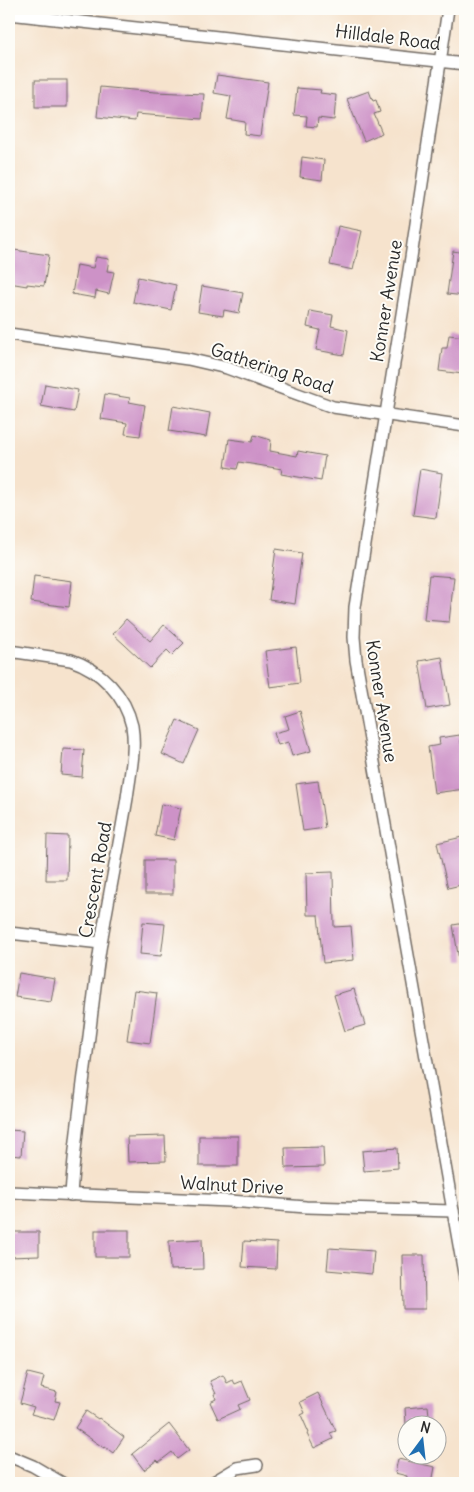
<svg xmlns="http://www.w3.org/2000/svg" width="474" height="1492" viewBox="0 0 474 1492" font-family="Delius,sans-serif">
	<style>
		.building { fill: #cd92c7 }
		.lines { fill: none; stroke-linecap: round; stroke-linejoin: round }
		.street-casing { stroke: #726b64; stroke-width: 14 }
		.street { stroke: #fff; stroke-width: 11 }
		.labels { text-anchor: middle; dominant-baseline: central; stroke-width: 4; stroke-linejoin: round; paint-order: stroke }
		.street-label { font-size: 18px; fill: #2b2b2b; stroke: #fdfcf7 }
	</style>
	<rect width="100%" height="100%" fill="#fdfcf7"/>
	<filter id="ink" filterUnits="userSpaceOnUse"><feTurbulence type="fractalNoise" baseFrequency=".02" numOctaves="2"/><feDisplacementMap in="SourceGraphic" scale="10" xChannelSelector="R" yChannelSelector="G"/><feConvolveMatrix kernelMatrix="1 2 1 2 8 2 1 2 1" color-interpolation-filters="sRGB"/></filter>
	<filter id="wash" filterUnits="userSpaceOnUse"><feTurbulence type="fractalNoise" baseFrequency=".0096" numOctaves="4" result="noise"/><feDisplacementMap in="SourceGraphic" scale="20" xChannelSelector="R" yChannelSelector="G"/><feGaussianBlur stdDeviation="1.12" result="paint"/><feColorMatrix in="noise" values="0 0 0 0 0 0 0 0 0 0 0 0 0 0 0 0 0 1.4 0 .05"/><feComposite in="paint" operator="in"/></filter>
	<g filter="url(#wash)">
		<rect width="100%" height="100%" fill="#f6e3cd"/>
		<g id="blocks">
			<g class="building">
				<polygon points="217,75 268,82 260,136 244,134 245,122 227,119 231,96 214,93"/>
				<rect x="35" y="80" width="32" height="27"/>
				<polygon points="100,87 155,92 204,94 202,119 136,114 135,121 97,117"/>
				<polygon points="297,88 321,90 320,93 336,95 334,120 318,118 317,127 306,126 307,116 294,115"/>
				<polygon points="369,91 373,101 376,100 380,112 374,114 382,133 364,141 347,99"/>
				<polygon points="302,157 324,160 322,180 300,177"/>
				<polygon points="338,226 362,231 353,270 330,265"/>
				<polygon points="14,250 49,255 44,286 27,284 27,286 9,283 9,258 13,259"/>
				<polygon points="453,251 465,253 465,296 447,294"/>
				<polygon points="96,257 109,259 107,271 114,272 109,294 96,291 95,298 72,294 77,265 93,268"/>
				<polygon points="138,277 176,285 171,310 133,302"/>
				<polygon points="202,286 243,293 239,313 224,310 223,316 198,312"/>
				<polygon points="310,311 333,315 331,326 348,330 344,355 316,350 320,330 307,327"/>
				<polygon points="449,335 465,337 463,374 439,371 442,348 447,348"/>
				<polygon points="45,384 78,390 74,412 41,406"/>
				<polygon points="105,394 130,398 129,402 145,405 140,436 125,434 127,423 101,419"/>
				<polygon points="173,406 210,413 206,437 169,431"/>
				<polygon points="254,435 271,440 270,451 297,456 298,451 325,456 321,481 281,474 282,469 239,462 237,469 225,467 229,439 252,442"/>
				<polygon points="420,469 442,473 436,518 413,515"/>
				<polygon points="276,549 302,553 295,604 269,600"/>
				<polygon points="429,575 454,577 449,622 424,620"/>
				<polygon points="34,576 72,581 69,607 31,602"/>
				<polygon points="126,619 150,641 164,625 184,643 172,655 167,650 150,668 113,634"/>
				<polygon points="296,647 300,683 270,687 265,651"/>
				<polygon points="442,657 450,705 427,709 419,661"/>
				<polygon points="300,711 311,751 292,756 288,742 278,745 274,733 289,729 285,716"/>
				<polygon points="177,720 199,730 184,764 162,754"/>
				<polygon points="460,735 465,770 465,789 434,793 428,747 440,745 439,738"/>
				<polygon points="63,749 84,750 82,777 61,775"/>
				<polygon points="318,781 325,828 303,831 296,784"/>
				<polygon points="161,804 181,808 174,840 155,836"/>
				<polygon points="47,835 68,836 67,880 46,880"/>
				<polygon points="462,837 465,849 465,884 448,888 437,843"/>
				<rect x="145" y="860" width="28" height="34"/>
				<polygon points="333,872 334,927 351,926 354,960 323,963 318,915 307,915 306,873"/>
				<polygon points="143,922 165,924 161,956 140,954"/>
				<polygon points="465,923 465,960 459,960 453,925"/>
				<polygon points="19,973 55,979 51,1002 15,997"/>
				<polygon points="354,989 365,1025 345,1031 334,995"/>
				<polygon points="134,990 157,993 150,1043 127,1040"/>
				<polygon points="9,1130 23,1131 21,1156 9,1155"/>
				<polygon points="165,1136 166,1161 128,1162 127,1137"/>
				<rect x="199" y="1136" width="39" height="30"/>
				<polygon points="323,1147 324,1167 286,1168 285,1148"/>
				<polygon points="397,1148 398,1168 364,1171 362,1151"/>
				<rect x="95" y="1230" width="34" height="27"/>
				<polygon points="9,1232 39,1232 39,1256 9,1257"/>
				<polygon points="202,1239 203,1269 170,1270 169,1241"/>
				<polygon points="244,1241 277,1243 276,1269 242,1267"/>
				<polygon points="329,1248 374,1251 372,1274 327,1270"/>
				<polygon points="402,1255 424,1255 425,1309 403,1309"/>
				<polygon points="28,1373 44,1377 41,1388 57,1392 55,1401 60,1402 54,1420 31,1414 34,1407 20,1403"/>
				<polygon points="223,1375 227,1383 233,1380 235,1384 242,1381 250,1400 238,1405 240,1409 218,1419 210,1402 216,1399 214,1394 216,1394 210,1381"/>
				<polygon points="318,1393 336,1431 330,1433 333,1439 314,1448 307,1434 309,1433 301,1415 305,1413 300,1402"/>
				<polygon points="428,1406 430,1424 406,1424 405,1408"/>
				<polygon points="86,1411 98,1419 99,1418 124,1437 113,1453 105,1447 104,1448 75,1428"/>
				<polygon points="169,1424 189,1450 177,1459 172,1452 159,1462 157,1460 144,1470 132,1454"/>
				<polygon points="398,1459 435,1467 432,1483 406,1483 407,1476 395,1473"/>
			</g>
		</g>
	</g>
	<g filter="url(#ink)">
		<use href="#blocks" fill-opacity="0" stroke="#726b64" stroke-width="1"/>
		<g class="lines">
			<defs>
				<g id="street">
					<polyline points="448,9 410,264 355,607 354,637 356,660 465,1279"/>
					<polyline points="9,14 465,64"/>
					<polyline points="9,334 188,359 227,368 333,407 465,426"/>
					<path d="M9 651 71 660C101 670 125 695 132 726 136 750 130 774 127 798 119 846 109 895 101 943 95 979 92 1016 87 1052 81 1100 74 1147 71 1195"/>
					<polyline points="9,933 101,943"/>
					<polyline points="9,1192 230,1201 306,1207 453,1211"/>
					<polyline points="9,1456 33,1466 62,1483"/>
					<polyline points="212,1483 237,1468 257,1465"/>
				</g>
			</defs>
			<use href="#street" class="street-casing"/>
			<use href="#street" class="street"/>
		</g>
	</g>
	<g class="labels">
		<g class="street-label">
			<text transform="translate(388 37) rotate(7)">Hilldale Road</text>
			<text transform="translate(386 301) rotate(-81)">Konner Avenue</text>
			<text transform="translate(272 368) rotate(18)">Gathering Road</text>
			<text transform="translate(382 701) rotate(81)">Konner Avenue</text>
			<text transform="translate(95 880) rotate(-80)">Crescent Road</text>
			<text transform="translate(232 1185) rotate(3)">Walnut Drive</text>
		</g>
	</g>
	<rect width="474" height="1492" fill="none" stroke="#fdfcf7" stroke-width="30"/>
	<g transform="translate(422 1440) rotate(15)"><circle r="24" fill="#fdfcf7" stroke="#a9a8a5"/>
	<path d="M0-4L9 19L0 12L-9 19Z" fill="#1f6fb2"/>
	<text y="-8" font-size="14" font-weight="bold" text-anchor="middle" fill="#2b2b2b">N</text>
	</g>
</svg>
